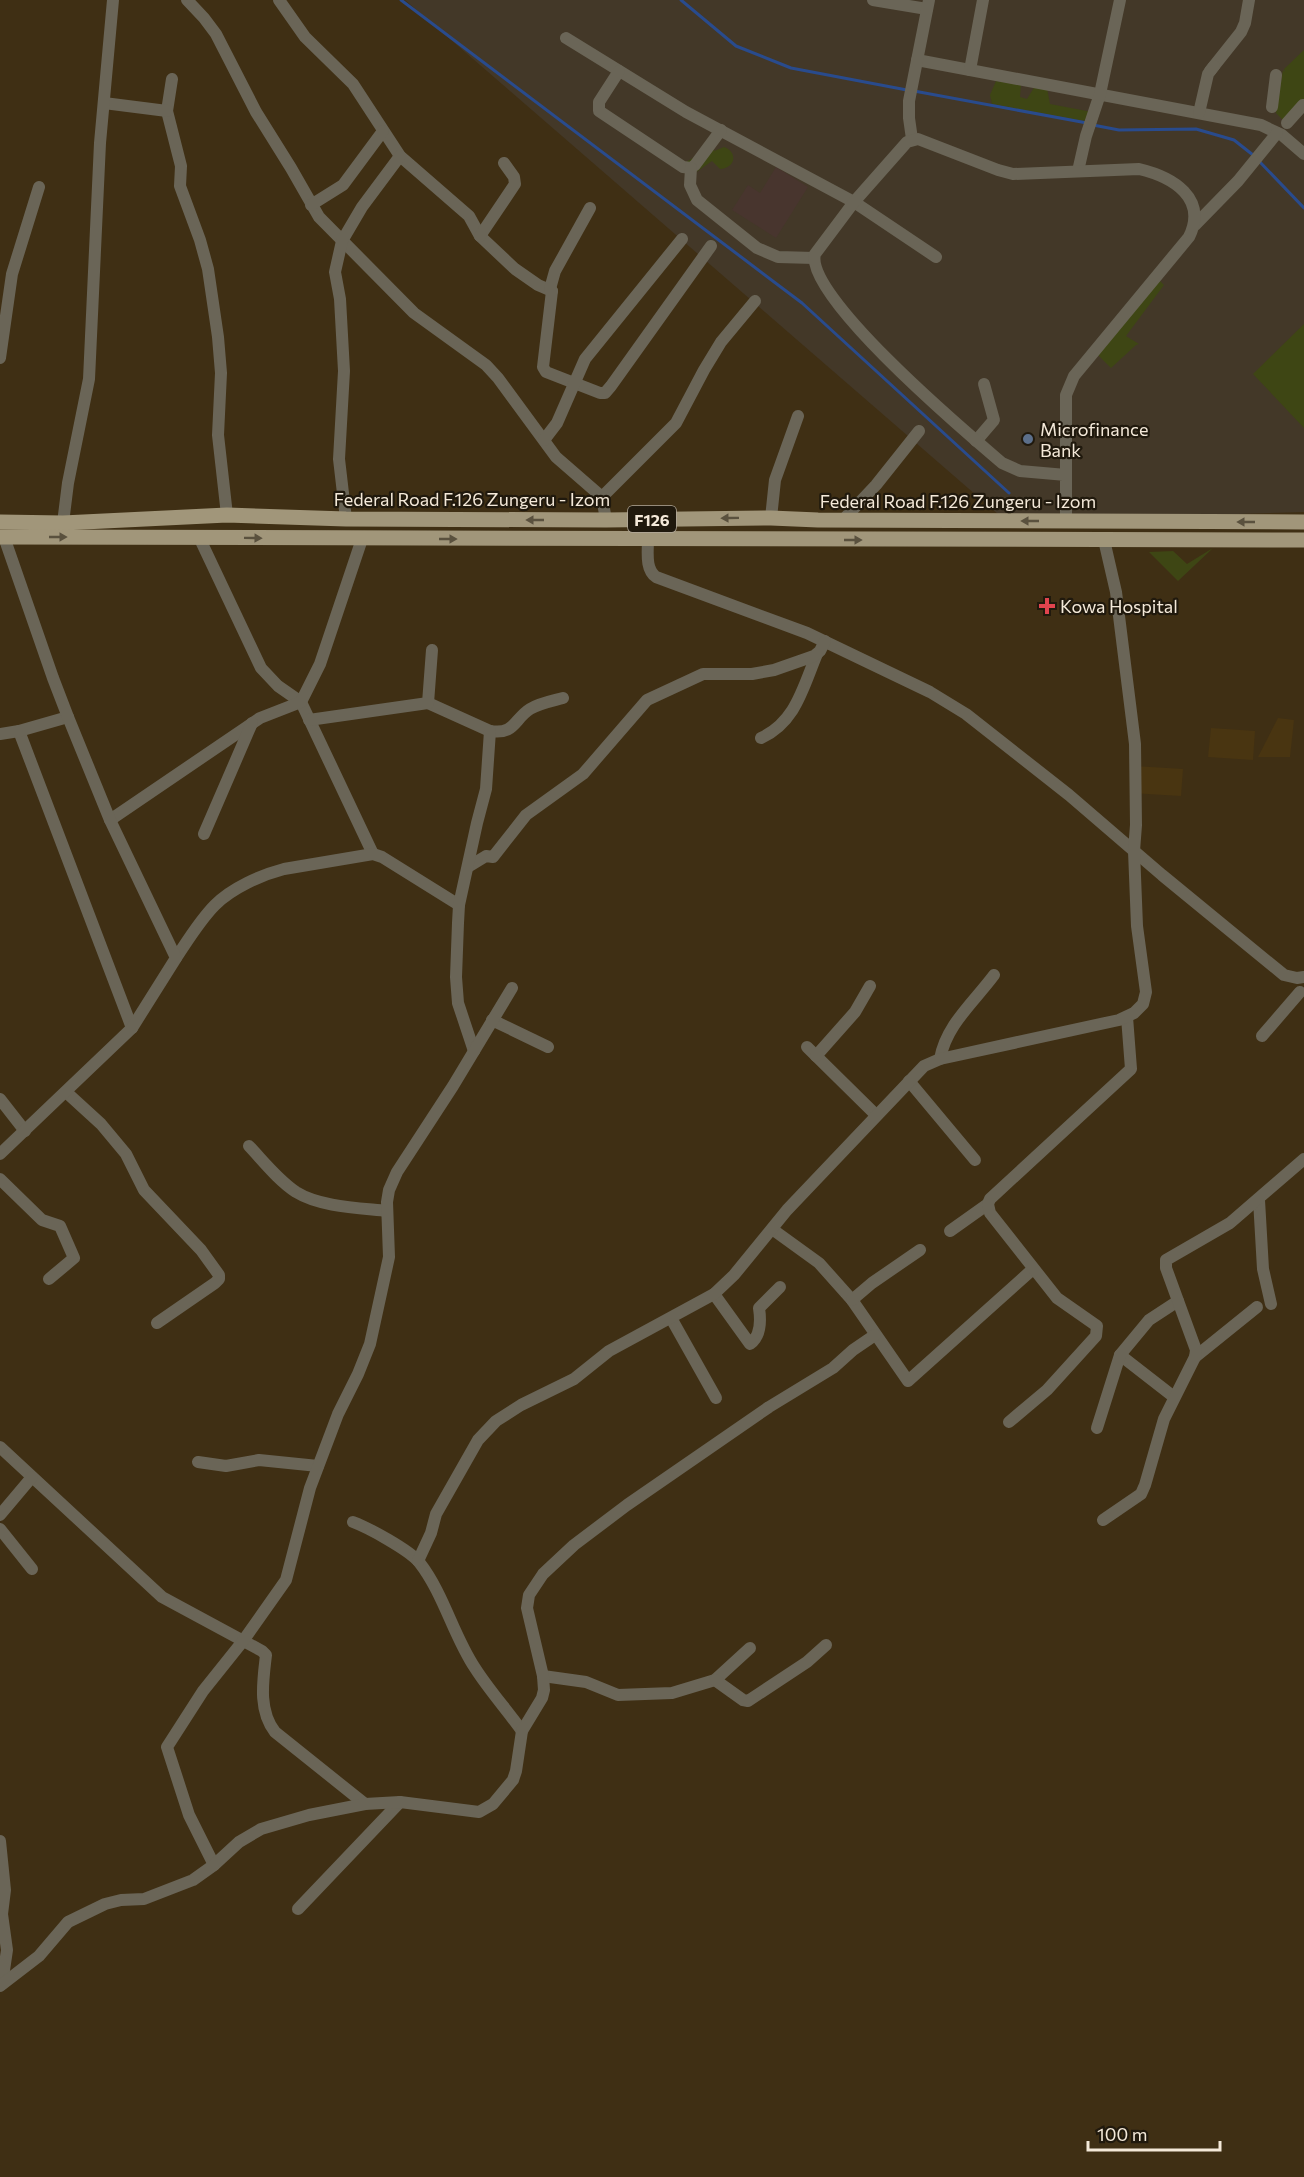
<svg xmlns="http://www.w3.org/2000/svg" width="1304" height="2177" viewBox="0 0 1304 2177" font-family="Commissioner,sans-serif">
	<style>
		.built { fill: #493511 }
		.education { fill: #433828 }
		.medical { fill: #48352e }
		.green { fill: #3e4614 }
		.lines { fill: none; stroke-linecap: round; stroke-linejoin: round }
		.stream { stroke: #294b8d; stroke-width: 3 }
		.minor { stroke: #6a6557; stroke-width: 12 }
		.major { stroke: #a1967a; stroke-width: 15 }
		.oneway { fill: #5a513e }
		.service-dot { fill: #5c6f8a; stroke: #20190d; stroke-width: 2 }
		.health-dot { fill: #e0444e; stroke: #20190d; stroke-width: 2 }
		.labels { text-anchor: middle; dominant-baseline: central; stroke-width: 4.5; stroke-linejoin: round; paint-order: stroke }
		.shield { fill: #20190d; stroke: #b4ab9c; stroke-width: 1.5 }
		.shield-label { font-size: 16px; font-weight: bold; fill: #f4e9d9 }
		.poi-label { font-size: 18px; fill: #f4e9d9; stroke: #20190d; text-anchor: start }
		.street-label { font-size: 18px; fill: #f4e9d9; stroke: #20190d }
	</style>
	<rect width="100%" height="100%" fill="#3f2f14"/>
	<g class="built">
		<polygon points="1278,718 1294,720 1290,757 1258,757"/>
		<polygon points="1211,728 1255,731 1253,760 1208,757"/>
		<polygon points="1134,766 1183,769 1181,796 1131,793"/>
	</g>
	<polygon class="education" points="405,0 1304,0 1304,512 1006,521"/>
	<polygon class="medical" points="776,167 808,187 776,238 732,210 748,185 760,193"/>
	<g class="green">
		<polygon points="1304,50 1304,104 1285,122 1276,113 1283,70 1285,72 1284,69"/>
		<polygon points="996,81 1021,85 1020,97 1027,99 1035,86 1047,88 1050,104 1092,112 1084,121 992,104 990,95"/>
		<path d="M714 145V151L724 147C738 152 736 168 720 169L712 161 695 173 686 162Z"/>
		<polygon points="1158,279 1164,285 1126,336 1139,344 1136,345 1111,368 1096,353"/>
		<polygon points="1304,324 1304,428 1253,374"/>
		<polygon points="1213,548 1178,581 1149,552 1173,551 1187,564"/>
	</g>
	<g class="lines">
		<g class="stream">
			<polyline points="401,0 802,303 1009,493"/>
			<polyline points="681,0 736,46 791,68 907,90"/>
			<polyline points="914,91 1087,123"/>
			<polyline points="1093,125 1119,130 1196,129 1234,140 1253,155"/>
			<polyline points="1258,160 1304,208"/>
		</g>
		<g class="minor">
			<polyline points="187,0 204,18 216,34 256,112 291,168 319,217 414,313 486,365 498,378 556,457 602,497 606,520"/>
			<polyline points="279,0 305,37 353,84 400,156 469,216 480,236 515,269 538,285 552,291"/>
			<polyline points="873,0 927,9"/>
			<polyline points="566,38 686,112 854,202 936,257"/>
			<polyline points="917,60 1261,125 1282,135 1304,154"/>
			<polyline points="970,70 983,0"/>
			<polyline points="619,71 599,102 599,111 683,167 691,168 695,165 721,130"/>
			<polyline points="1210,71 1241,32 1245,23 1249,0"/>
			<polyline points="172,79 167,111 181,166 180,186 200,240 208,269 218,337 221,373 218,435 227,515"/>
			<polyline points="104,103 167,111"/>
			<polyline points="1272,107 1276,75"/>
			<polyline points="1199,113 1208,74 1214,66"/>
			<polyline points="1287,123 1303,105"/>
			<polyline points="912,139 909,118 909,101 929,0"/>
			<polyline points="691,168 690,185 697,200 757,248 778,257 814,258"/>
			<polyline points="1078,171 1086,136 1100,94 1120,0"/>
			<polyline points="311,205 343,185 383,131"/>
			<polyline points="590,208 555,271 550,289 552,291 543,367 546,372 600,393 605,393 611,386 711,246"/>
			<polyline points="1195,225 1238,181 1277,133"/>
			<polyline points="480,236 515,184 514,177 504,163"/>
			<polyline points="0,358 12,274 39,187"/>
			<polyline points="544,440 557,423 585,359 682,239"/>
			<polyline points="976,441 994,420 984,384"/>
			<polyline points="602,497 676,423 704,370 721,342 755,301"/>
			<polyline points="771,518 775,480 798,416"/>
			<polyline points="346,519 339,459 344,371 340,299 335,272 342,241 362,207 400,156"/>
			<polyline points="843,520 876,485 919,431"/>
			<path d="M1066 521V395L1074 376 1189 237C1208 198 1173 177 1139 169L1013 174 998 170 918 139 907 142 854 202 815 254C804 296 968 434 1002 463L1020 471 1066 475"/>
			<polyline points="63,523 68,483 89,379 100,143 113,0"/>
			<polyline points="199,537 261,668 278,686 301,702 373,854"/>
			<path d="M648 539C648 552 645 569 656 577L807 633 930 692 966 714 1069 795 1162 875 1284 975 1297 978 1304 977"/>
			<path d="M428 703 490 731C515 735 514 719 530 709 540 703 552 701 563 698"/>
			<polyline points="309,720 428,703 432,650"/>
			<polyline points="19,731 132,1028"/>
			<polyline points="0,734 19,731 68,717"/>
			<path d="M761 738C796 722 803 687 817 654"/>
			<polyline points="110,820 260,718 301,702 320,664 362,539"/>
			<polyline points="204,834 252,723"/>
			<polyline points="468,867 486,856 493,857 526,815 583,774 647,700 703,674 752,674 774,670 814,656 820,651 825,641"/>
			<path d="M176 958C188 940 200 920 215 905 232 888 261 875 284 869L373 854 382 857 459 905"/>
			<polyline points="492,1020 548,1047"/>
			<polyline points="1262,1036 1300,992"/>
			<polyline points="807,1047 876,1115"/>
			<polyline points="474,1051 458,1003 456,977 458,923 459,905 477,823 486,789 490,731"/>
			<polyline points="816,1056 855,1012 870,986"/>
			<path d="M940 1059C946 1025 974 1002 994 975"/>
			<polyline points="909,1081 975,1160"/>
			<polyline points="66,1092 101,1124 126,1154 144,1190 201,1250 219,1275 219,1279 215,1283 157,1323"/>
			<polyline points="0,1099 25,1131"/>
			<path d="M249 1146C264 1162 278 1180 296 1192 320 1207 360 1208 387 1211"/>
			<polyline points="0,1154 132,1028 176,958 110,820 68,717 53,678 4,537"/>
			<polyline points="0,1179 42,1220 60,1226 74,1258 49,1279"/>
			<polyline points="1259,1200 1263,1269 1271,1304"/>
			<polyline points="772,1229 819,1263 852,1300 908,1381 1033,1269"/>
			<polyline points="950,1231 988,1204"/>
			<path d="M714 1294 750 1344C761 1336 761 1321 759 1308L780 1287"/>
			<polyline points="852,1300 872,1283 920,1250"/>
			<polyline points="671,1318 716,1398"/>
			<polyline points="1120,1355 1174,1397"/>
			<polyline points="1195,1357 1257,1307"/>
			<polyline points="1009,1422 1047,1390 1096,1336 1097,1326 1057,1298 990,1213 988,1204 990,1199 1131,1069 1127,1017"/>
			<polyline points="1097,1428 1120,1355 1149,1320 1178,1301"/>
			<path d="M0 1447 162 1597 262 1651 266 1655C263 1681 258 1710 275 1732L365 1804"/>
			<polyline points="198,1462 226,1466 259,1460 318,1466"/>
			<polyline points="0,1515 32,1477"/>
			<polyline points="1103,1520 1141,1494 1145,1485 1164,1419 1195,1357 1196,1350 1166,1268 1166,1260 1230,1223 1304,1159"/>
			<path d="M353 1522C369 1528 409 1550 419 1562 444 1594 453 1635 475 1668 489 1690 507 1710 522 1731"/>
			<polyline points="0,1529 32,1569"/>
			<polyline points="418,1561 431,1533 436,1514 478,1440 496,1421 521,1405 574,1379 609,1351 714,1294 734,1275 787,1210 924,1066 940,1059 1119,1020 1134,1013 1143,1004 1146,992 1137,926 1134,851 1136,825 1135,744 1116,592 1104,540"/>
			<polyline points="543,1676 586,1682 618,1695 672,1693 715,1680 750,1648"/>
			<polyline points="715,1680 743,1700 748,1701 807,1662 826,1645"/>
			<polyline points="0,1841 5,1890 2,1914 7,1950 2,1984"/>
			<polyline points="214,1865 189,1815 167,1747 203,1691 243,1641 286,1580 310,1488 338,1414 358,1374 370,1344 389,1257 387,1202 389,1190 397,1172 453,1086 512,988"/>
			<polyline points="298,1909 400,1802"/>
			<polyline points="0,1986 39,1956 68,1922 105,1904 121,1900 144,1899 193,1880 214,1865 239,1842 261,1829 309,1815 365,1804 400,1802 479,1812 493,1804 513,1780 516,1771 522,1731 542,1698 544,1690 543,1676 527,1608 529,1595 543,1574 574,1545 627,1505 769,1407 833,1368 853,1350 875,1335"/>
		</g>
		<g class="major">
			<polyline points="0,522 63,523 227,515 346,519 606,520 771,518 818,520 1304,522"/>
			<polyline points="0,537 1304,540"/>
		</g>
	</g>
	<defs><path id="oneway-solid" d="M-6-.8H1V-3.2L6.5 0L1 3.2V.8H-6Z" transform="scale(1.5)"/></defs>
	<g class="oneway">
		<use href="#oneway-solid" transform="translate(730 518) rotate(179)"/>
		<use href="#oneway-solid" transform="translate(535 520) rotate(-180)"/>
		<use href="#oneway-solid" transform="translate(1030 521) rotate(-180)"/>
		<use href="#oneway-solid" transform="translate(1246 522) rotate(-180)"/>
		<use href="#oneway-solid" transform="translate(58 537)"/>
		<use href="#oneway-solid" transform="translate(253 538) rotate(1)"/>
		<use href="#oneway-solid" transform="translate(448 539)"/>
		<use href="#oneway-solid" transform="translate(853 540)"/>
	</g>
	<circle class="service-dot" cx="1028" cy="439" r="6"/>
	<path class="health-dot" d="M1044 597h6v6h6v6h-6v6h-6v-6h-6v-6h6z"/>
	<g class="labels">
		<rect class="shield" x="628" y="506" width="48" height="26" rx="4.5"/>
		<g class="shield-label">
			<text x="652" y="519">F126</text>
		</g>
		<g class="poi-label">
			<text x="1040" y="429">Microfinance<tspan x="1040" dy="21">Bank</tspan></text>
			<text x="1060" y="606">Kowa Hospital</text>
		</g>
		<g class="street-label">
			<text x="472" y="499">Federal Road F.126 Zungeru - Izom</text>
			<text x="958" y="501">Federal Road F.126 Zungeru - Izom</text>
		</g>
	</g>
	<path d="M1088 2141v9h132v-9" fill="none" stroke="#f4e9d9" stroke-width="3"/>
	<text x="1097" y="2141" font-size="18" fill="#f4e9d9" stroke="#20190d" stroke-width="4.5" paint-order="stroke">100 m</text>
</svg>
